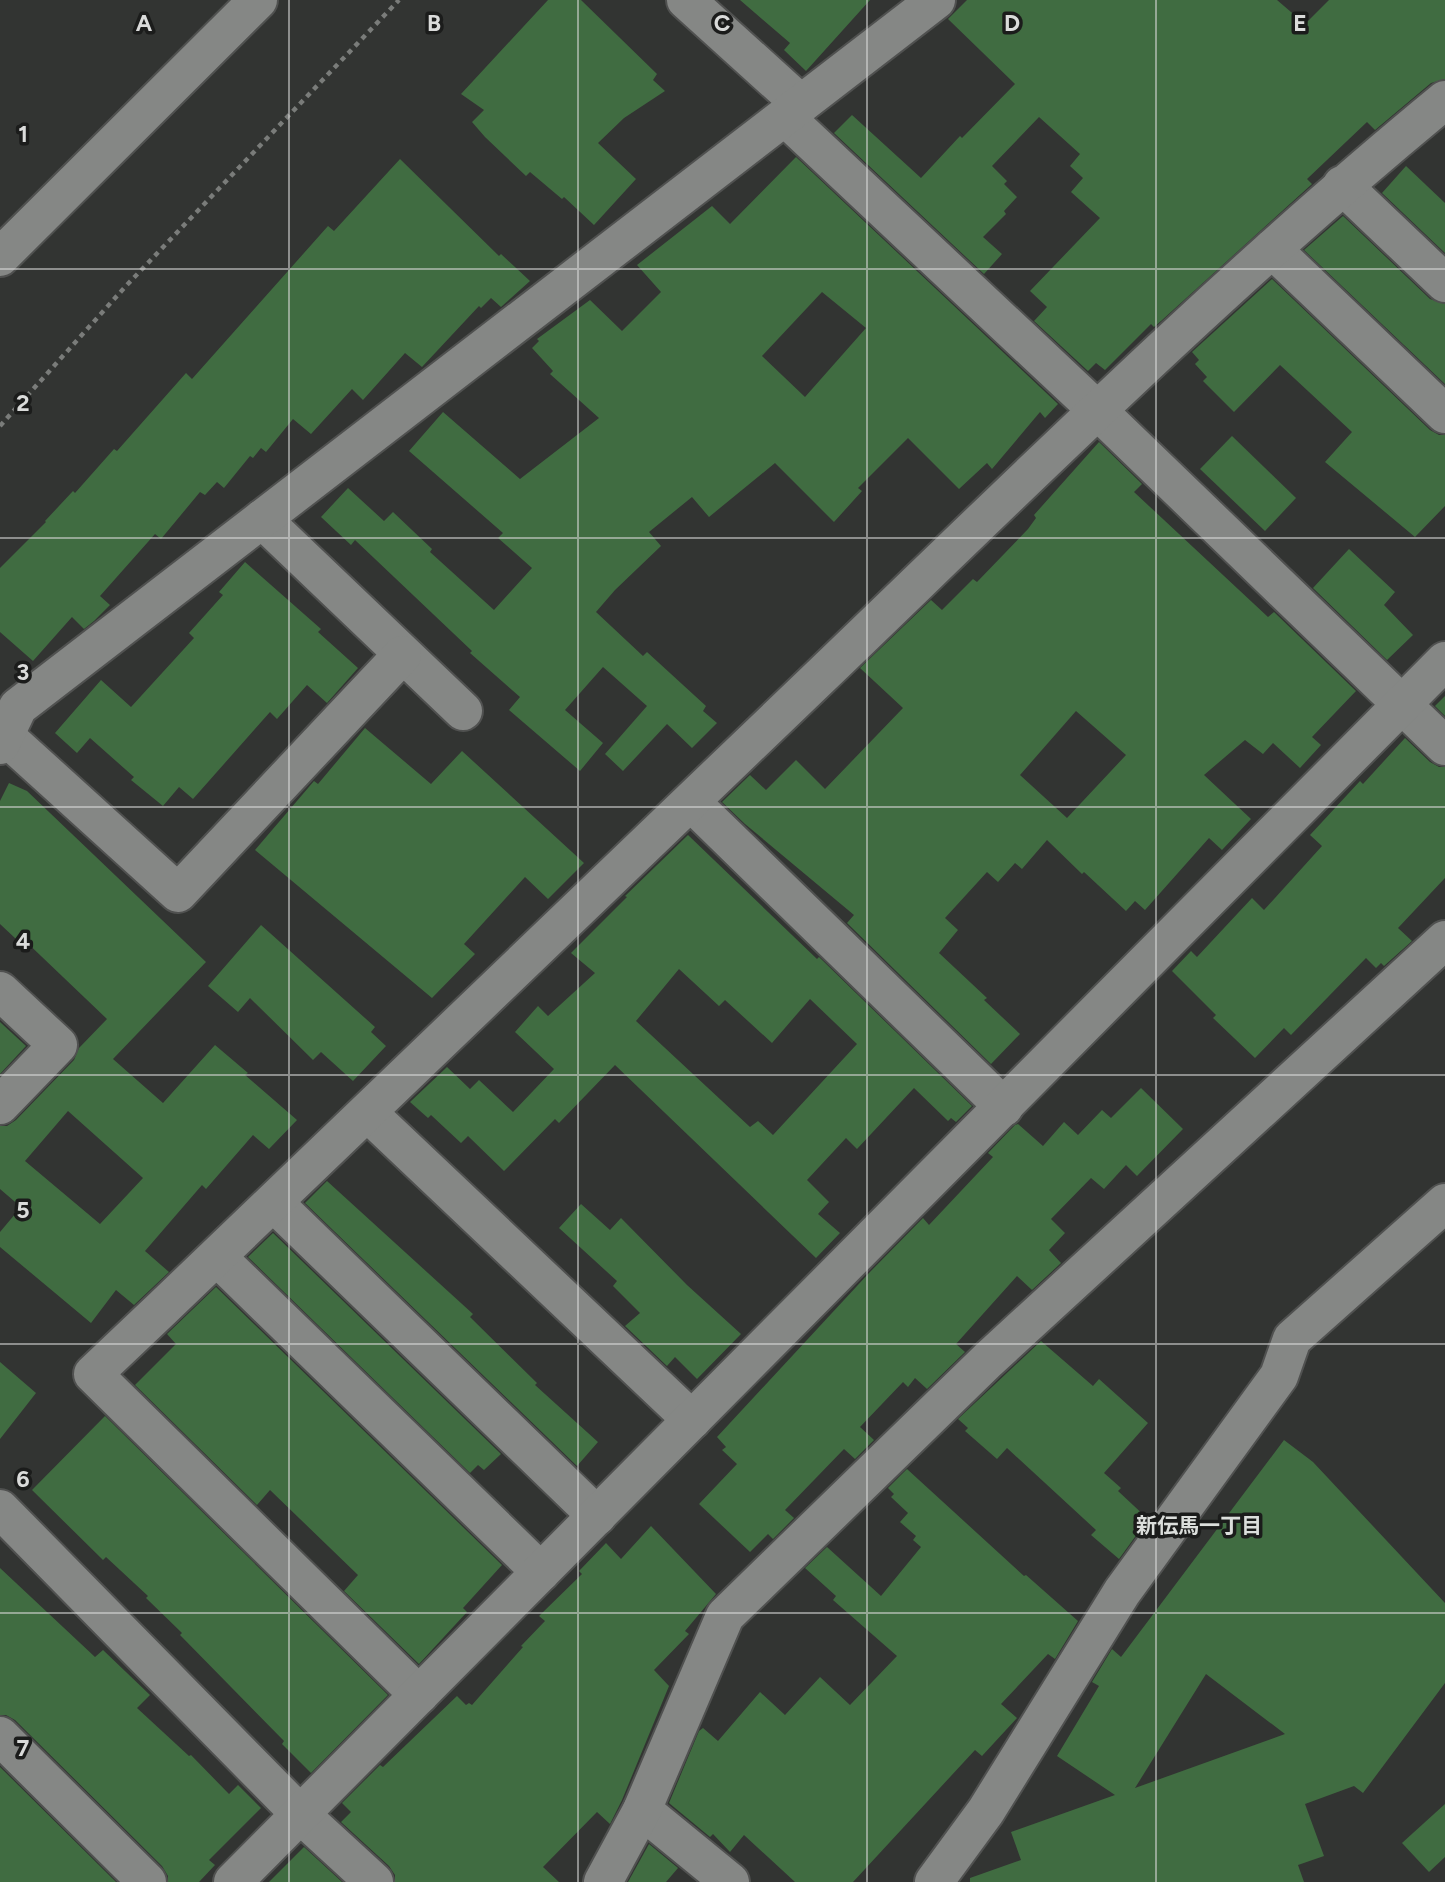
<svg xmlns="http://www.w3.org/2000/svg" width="1445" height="1882" viewBox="0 0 1445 1882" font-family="Figtree,'Noto Sans JP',sans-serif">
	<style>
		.building { fill: #406c41; fill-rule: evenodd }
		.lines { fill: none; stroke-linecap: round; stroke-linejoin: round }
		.minor-casing { stroke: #505150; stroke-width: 42 }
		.path { stroke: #7a7c7a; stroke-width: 4.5; stroke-dasharray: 5 5; stroke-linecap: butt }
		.minor { stroke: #858785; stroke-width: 38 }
		.grid { fill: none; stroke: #dadbda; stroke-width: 2; stroke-opacity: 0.55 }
		.labels { text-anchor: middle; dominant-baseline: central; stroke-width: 7; stroke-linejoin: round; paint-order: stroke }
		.neighbourhood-label { font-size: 21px; font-weight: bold; fill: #dbdedb; stroke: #1b1c1b }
		.grid-label { font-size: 23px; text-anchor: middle; font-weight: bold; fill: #dadbda; stroke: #1b1c1b; stroke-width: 7; stroke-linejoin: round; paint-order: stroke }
	</style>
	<rect width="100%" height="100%" fill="#323432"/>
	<g class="building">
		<polygon points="548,0 581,0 657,74 653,80 665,91 624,118 598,143 636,179 594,225 564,197 562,199 530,172 526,176 485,137 472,122 484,110 461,94"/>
		<polygon points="740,0 870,0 806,71 784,50 790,43"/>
		<polygon points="967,0 1277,0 1305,24 1329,0 1445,0 1445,79 1431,83 1375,130 1367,122 1307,179 1312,184 1161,321 1154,327 1151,324 1105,370 1096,363 1088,371 1034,321 1047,307 1030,291 1100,218 1071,192 1083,178 1070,166 1080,154 1039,117 992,166 1007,181 1004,184 1017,197 1004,211 1006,214 983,237 1002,254 984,274 834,133 852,115 921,178 960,136 962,138 1015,84 948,19"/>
		<path d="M796 157 1058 404 1045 418 1040 412 992 469 987 463 959 489 908 438 858 488 862 491 834 522 775 463 709 517 692 497 649 532 661 546 615 590 596 612 643 656 647 652 706 706 703 711 717 723 692 748 667 724 623 771 605 754 647 706 603 667 565 710 603 743 580 771 509 710 520 697 470 653 472 651 355 540 351 545 321 517 348 488 384 521 393 512 432 549 430 552 494 610 532 568 498 538 503 533 409 451 443 412 520 479 599 418 550 374 553 371 532 348 539 341 537 339 590 300 622 331 661 292 637 265 712 206 730 224ZM822 292 866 328 805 397 762 356Z"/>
		<polygon points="400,159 499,256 501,254 530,281 501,307 491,298 481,308 479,306 422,367 405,353 363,400 352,389 311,434 293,419 266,452 261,448 253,458 250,456 224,488 217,482 205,495 200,492 161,539 155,534 100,596 110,605 94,621 84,629 72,617 33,661 0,632 0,568 46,522 45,521 73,491 75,493 114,449 117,451 186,373 192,379 328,226 334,231"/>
		<polygon points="1406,166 1445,203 1445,253 1382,193"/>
		<polygon points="1343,216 1430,299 1445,304 1445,384 1304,250"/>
		<polygon points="1272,279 1430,430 1439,435 1445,435 1445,506 1415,537 1325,462 1352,432 1280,365 1234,412 1203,381 1207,377 1195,364 1199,360 1192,352"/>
		<polygon points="1232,436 1296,498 1265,531 1200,469"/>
		<path d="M1099 442 1142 484 1134 492 1268 617 1274 612 1356 691 1312 737 1321 745 1300 768 1273 743 1263 754 1245 740 1204 775 1251 819 1222 850 1209 838 1145 910 1135 901 1126 911 1084 872 1082 874 1047 840 1022 869 1015 863 998 882 987 872 945 918 958 930 939 953 987 998 984 1000 1020 1034 991 1064 847 923 854 915 745 824 722 802 750 775 766 790 796 760 825 789 903 708 860 668 931 600 942 610 973 579 977 582 1028 529 1036 518 1034 515ZM1076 711 1126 755 1067 818 1020 775Z"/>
		<polygon points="1349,549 1395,592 1384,605 1413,635 1387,660 1313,588"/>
		<polygon points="245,562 321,629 318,632 358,668 327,703 307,685 277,719 270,712 193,799 179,787 163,806 131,780 134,777 90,738 77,753 55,733 101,680 131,707 194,638 189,633 223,595 219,592"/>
		<polygon points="1445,696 1445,716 1435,706"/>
		<polygon points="365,728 431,784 462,751 584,863 548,899 525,877 464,944 475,954 432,998 255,850 314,781 318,784"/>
		<polygon points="1405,738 1430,762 1439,767 1445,767 1445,878 1398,928 1412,941 1384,966 1381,963 1376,968 1366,958 1291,1035 1284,1028 1255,1058 1213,1018 1216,1015 1172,971 1191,951 1197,957 1252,898 1264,910 1322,846 1310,835 1360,781 1363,784"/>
		<path d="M9 783 27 791 206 962 113 1059 163 1103 215 1045 248 1073 245 1075 297 1120 269 1149 253 1135 206 1189 202 1185 145 1251 169 1272 134 1305 116 1290 91 1323 0 1247V1232L21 1207 0 1189V1126H7L16 1120 74 1060 79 1048 107 1019 19 935 16 939 0 924V801ZM68 1111 143 1178 100 1224 25 1161Z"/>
		<path d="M688 835 817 959 819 957 972 1106 956 1122 951 1118 948 1121 914 1088 857 1149 846 1138 807 1180 829 1202 818 1214 840 1233 816 1258 615 1065 559 1123 555 1119 504 1171 468 1136 461 1143 431 1115 428 1118 410 1102 447 1067 470 1089 479 1080 513 1112 554 1069 515 1032 538 1006 548 1016 595 973 571 953 627 897 625 896ZM679 969 719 1006 725 1000 772 1043 810 999 857 1044 773 1135 758 1121 750 1127 636 1021Z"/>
		<polygon points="261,925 375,1027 371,1032 386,1046 353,1081 321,1052 313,1060 250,998 238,1012 208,986"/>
		<polygon points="0,1022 26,1046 0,1074"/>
		<polygon points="1141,1088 1183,1129 1137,1176 1126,1165 1104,1189 1091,1178 1051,1219 1065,1233 1049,1250 1061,1263 1032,1290 1017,1276 956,1344 965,1352 927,1389 915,1378 908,1387 903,1382 860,1427 874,1440 855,1459 844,1449 785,1510 794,1518 773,1539 768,1534 750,1552 699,1504 737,1464 722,1450 726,1447 717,1437 869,1273 923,1218 929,1225 993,1157 988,1153 1015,1125 1018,1124 1043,1146 1064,1122 1078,1135 1102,1110 1111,1118"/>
		<polygon points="327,1181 473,1314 470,1317 537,1383 535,1385 598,1442 577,1466 305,1203"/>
		<polygon points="581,1204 610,1230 621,1218 687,1285 741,1334 697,1379 675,1357 667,1366 625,1326 640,1313 613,1286 617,1281 559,1228"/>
		<polygon points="273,1233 501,1454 484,1470 478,1465 470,1473 248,1257"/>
		<polygon points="216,1287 502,1565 463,1608 467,1612 419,1664 344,1591 358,1575 270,1490 257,1505 135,1385 176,1344 167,1334"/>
		<polygon points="1041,1341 1093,1386 1099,1379 1148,1423 1104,1473 1121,1488 1118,1491 1148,1519 1119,1559 1091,1535 1096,1530 1007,1448 997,1459 965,1431 968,1428 958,1419"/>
		<polygon points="0,1362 36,1393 0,1439"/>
		<polygon points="105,1416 388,1695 311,1773 282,1744 284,1741 180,1635 182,1633 146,1598 148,1596 106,1557 103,1560 32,1490"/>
		<path d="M1284 1440 1313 1462 1445 1603V1683L1363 1793 1354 1786 1305 1804 1324 1856 1298 1865 1304 1882H970V1878L1021 1860 1011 1832 1115 1795 1057 1756 1099 1686 1092 1682 1112 1649 1121 1657ZM1206 1674 1285 1734 1135 1788Z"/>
		<polygon points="907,1469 1024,1576 1026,1575 1078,1621 1055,1659 1048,1654 1001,1704 1017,1718 982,1756 975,1750 853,1882 795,1882 744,1835 730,1852 713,1834 710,1837 669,1803 699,1731 703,1728 718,1741 760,1692 785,1715 820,1677 850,1705 897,1656 833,1600 836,1596 805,1568 827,1547 881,1596 921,1547 913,1540 916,1536 900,1522 908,1513 891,1497 894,1494 888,1488"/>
		<polygon points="651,1526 716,1594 685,1631 689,1634 654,1670 669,1686 622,1800 610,1824 597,1812 543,1867 559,1882 395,1882 395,1875 389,1866 341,1822 351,1812 342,1803 380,1765 383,1767 457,1696 466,1705 469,1703 472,1705 523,1647 521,1646 545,1621 539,1616 582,1574 579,1571 606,1543 621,1559"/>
		<polygon points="0,1568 95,1657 103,1650 150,1695 137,1708 189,1756 191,1755 229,1794 238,1785 261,1808 209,1860 215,1865 199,1882 168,1882 168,1876 162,1866 15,1720 6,1715 0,1715"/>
		<polygon points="0,1767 116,1882 0,1882"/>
		<polygon points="1445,1804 1445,1857 1429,1872 1402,1843"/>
		<polygon points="649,1844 678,1868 666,1882 628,1882"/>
		<polygon points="304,1847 342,1882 269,1882"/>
	</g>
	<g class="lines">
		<defs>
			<g id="minor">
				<polyline points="686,0 801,104"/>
				<polyline points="785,117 1097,410 1445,746"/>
				<polyline points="1342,185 1445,283"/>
				<polyline points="1272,249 1445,414"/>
				<polyline points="0,257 258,0"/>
				<polyline points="262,519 463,711"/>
				<polyline points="5,736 178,893 402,655"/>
				<polyline points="0,745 18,707 936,0"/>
				<polyline points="691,802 1004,1107"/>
				<polyline points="0,991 58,1045 0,1105"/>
				<polyline points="368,1113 692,1420"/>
				<polyline points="274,1203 597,1516"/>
				<polyline points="217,1257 541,1572"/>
				<polyline points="0,1509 300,1814 374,1882"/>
				<path d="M419 1695 93 1374C337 1143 579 910 821 676 1025 480 1226 280 1445 100"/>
				<polyline points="0,1736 147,1882"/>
				<polyline points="642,1810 730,1882"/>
				<polyline points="233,1882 1445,661"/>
				<polyline points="603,1882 642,1810 725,1616 988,1360 1445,940"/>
				<polyline points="934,1882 986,1811 1122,1592 1279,1376 1292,1339 1445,1203"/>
			</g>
		</defs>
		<use href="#minor" class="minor-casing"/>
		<polyline class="path" points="0,426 125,287 399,0"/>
		<use href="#minor" class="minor"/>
	</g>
	<path class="grid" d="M289 0V1882M578 0V1882M867 0V1882M1156 0V1882M0 269H1445M0 538H1445M0 807H1445M0 1075H1445M0 1344H1445M0 1613H1445"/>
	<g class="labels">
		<g class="neighbourhood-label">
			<text x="1199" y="1525">新伝馬一丁目</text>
		</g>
	</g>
	<g class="grid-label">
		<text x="144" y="31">A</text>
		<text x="434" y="31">B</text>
		<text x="722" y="31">C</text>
		<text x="1012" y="31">D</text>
		<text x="1300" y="31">E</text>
		<text x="23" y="142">1</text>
		<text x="23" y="411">2</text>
		<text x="23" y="680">3</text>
		<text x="23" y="949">4</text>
		<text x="23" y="1218">5</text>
		<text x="23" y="1487">6</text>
		<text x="23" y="1756">7</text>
	</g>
</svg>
